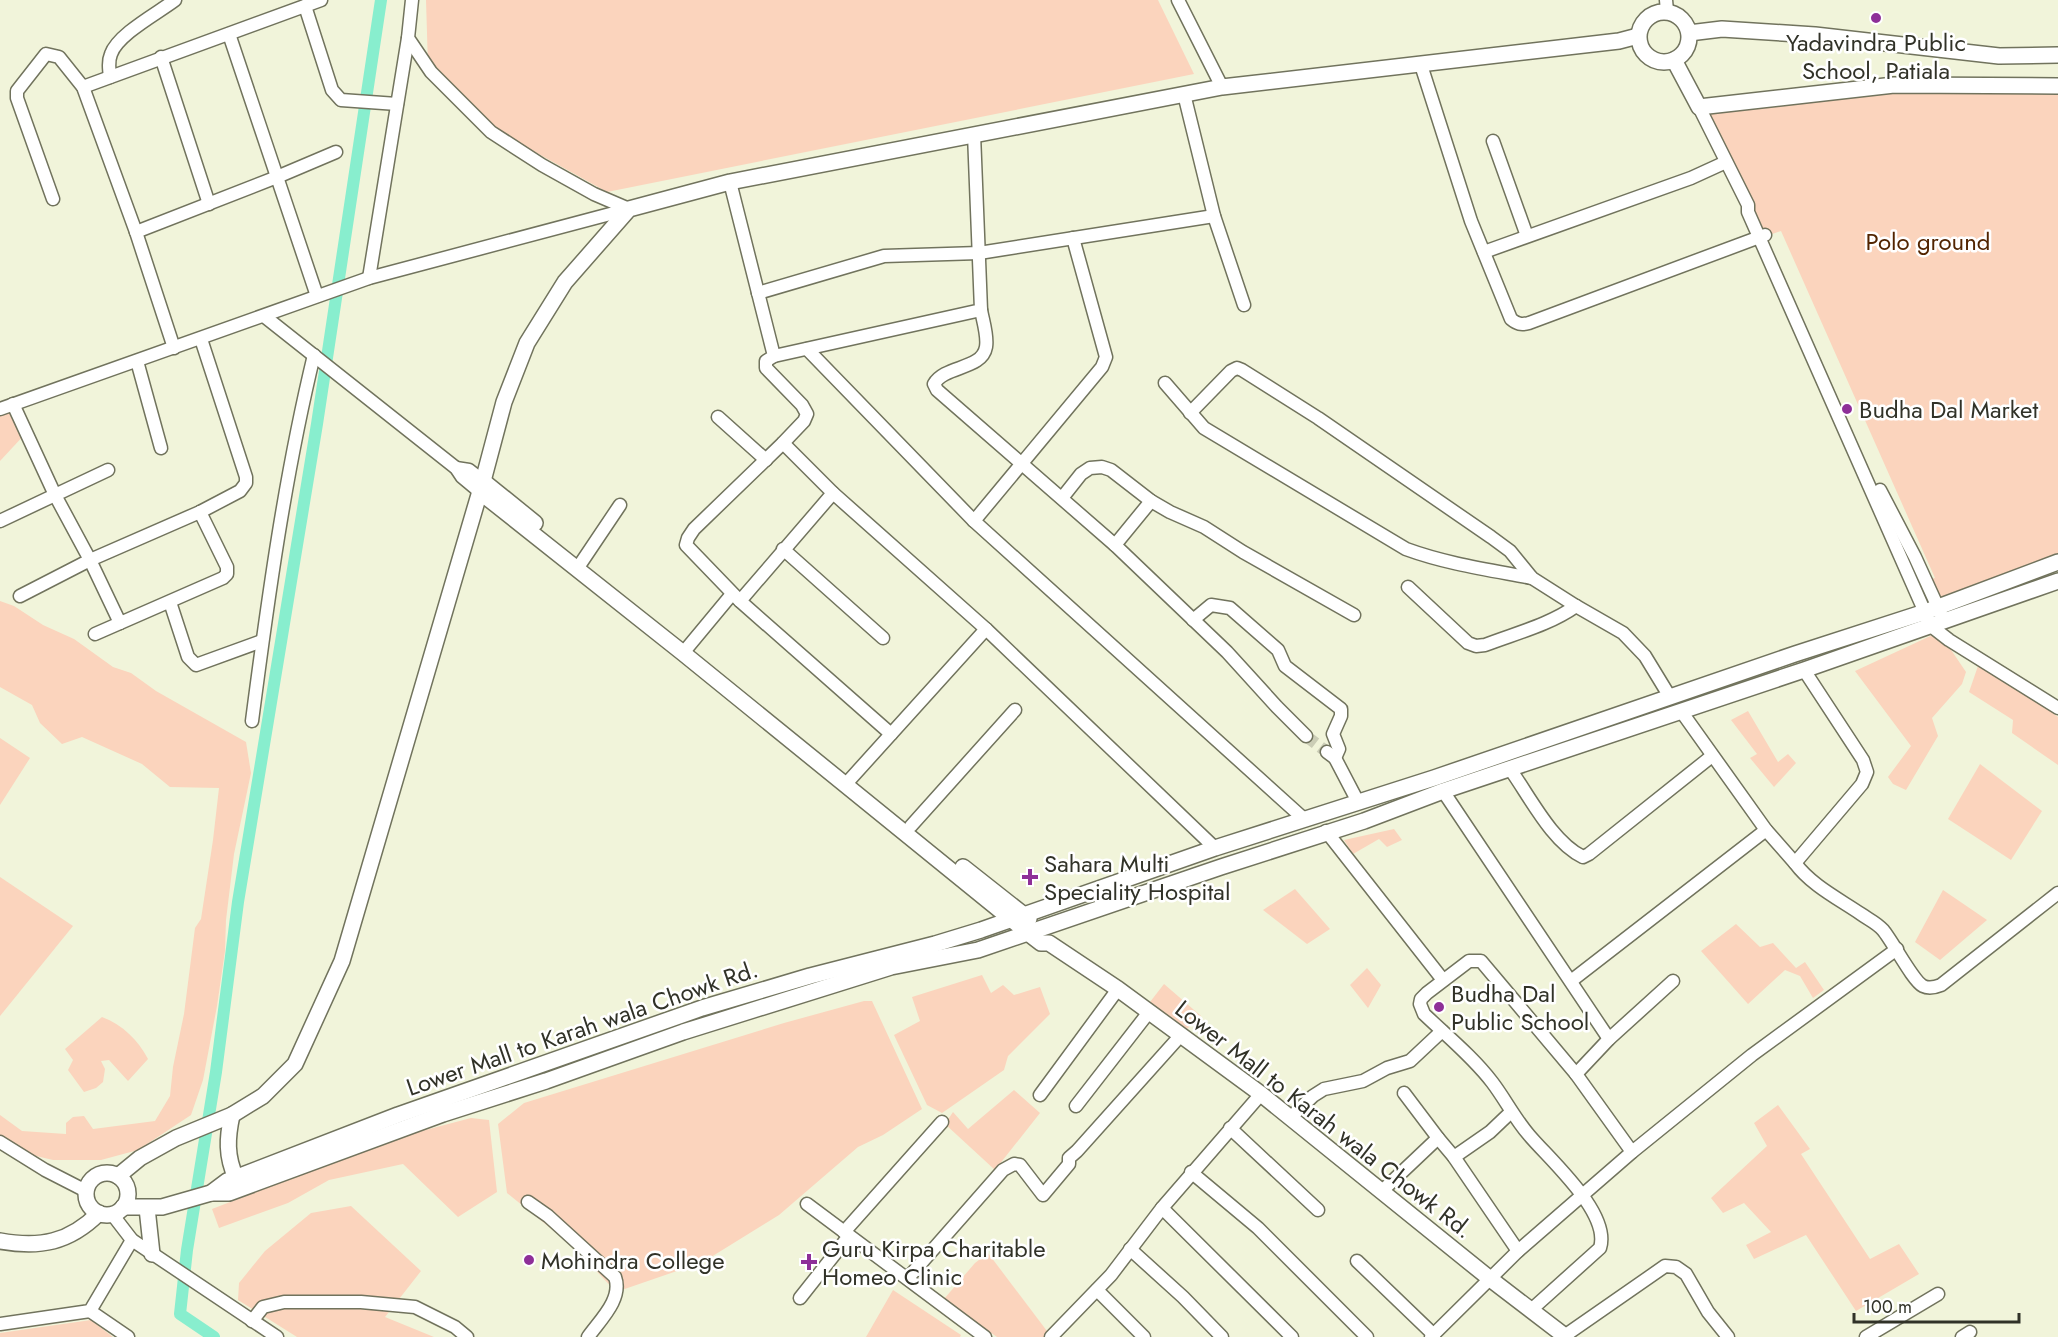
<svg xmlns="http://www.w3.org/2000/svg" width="2058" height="1337" viewBox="0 0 2058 1337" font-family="Jost,sans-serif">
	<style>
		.green { fill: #fbd4bd }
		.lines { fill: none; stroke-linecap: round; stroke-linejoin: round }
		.canal { stroke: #88eece; stroke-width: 12 }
		.minor-tunnel { stroke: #cbcdb6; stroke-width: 12; stroke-dasharray: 12 6; stroke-linecap: butt }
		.minor-casing { stroke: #71735d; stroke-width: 15 }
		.major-casing { stroke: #71735d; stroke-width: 18 }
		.minor { stroke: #fff; stroke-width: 12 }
		.major { stroke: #fff; stroke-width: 15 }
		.poi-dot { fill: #8e2f98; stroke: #fff; stroke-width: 2 }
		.labels { text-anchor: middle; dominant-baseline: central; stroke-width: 5; stroke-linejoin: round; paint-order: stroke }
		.poi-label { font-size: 24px; fill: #313228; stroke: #fff; text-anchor: start }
		.park-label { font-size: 24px; fill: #522400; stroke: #fff }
		.street-label { font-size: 24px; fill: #313228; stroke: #fff }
	</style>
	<rect width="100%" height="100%" fill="#f1f4da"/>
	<g class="green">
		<polygon points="426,0 1158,0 1194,74 607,192 497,131 428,66"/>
		<polygon points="1894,85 2058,86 2058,570 1939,615 1926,580 1935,578 1781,231 1758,239 1707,112"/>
		<polygon points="14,410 26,433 0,461 0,416"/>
		<polygon points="0,601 14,606 43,625 74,639 113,667 131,673 156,691 246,742 251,773 234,854 226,920 225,951 217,1006 203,1080 191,1115 138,1150 101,1160 53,1160 19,1152 12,1143 0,1135 0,1115 22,1131 66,1134 66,1123 73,1117 84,1116 93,1129 155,1121 170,1096 173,1067 184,1014 195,928 201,919 213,840 219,788 170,787 142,764 82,737 62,744 40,723 32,705 0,687"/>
		<polygon points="1939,632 1966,672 1962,684 1932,718 1938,736 1906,790 1893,784 1888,777 1911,746 1855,671"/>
		<polygon points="1978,666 2036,700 2058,717 2058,765 2012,733 2013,720 1969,692"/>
		<polygon points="1748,711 1778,762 1788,754 1796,763 1774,787 1750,758 1757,754 1731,720"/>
		<polygon points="0,738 30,758 0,805"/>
		<polygon points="1980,764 2042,811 2011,860 1948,819"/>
		<polygon points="1394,829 1402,840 1387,847 1379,839 1353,854 1344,840"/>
		<polygon points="0,877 73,926 0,1016"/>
		<polygon points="1295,889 1330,929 1307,944 1263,910"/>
		<polygon points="1943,890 1987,920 1940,960 1915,942"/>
		<polygon points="1736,924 1760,947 1773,943 1796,968 1805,962 1824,990 1813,998 1800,976 1785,970 1748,1004 1701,951"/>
		<polygon points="1367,968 1381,985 1368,1008 1350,985"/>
		<polygon points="982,975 991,993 1003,985 1014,995 1040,987 1050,1014 1008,1056 1004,1070 942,1113 927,1105 894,1035 920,1021 912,997"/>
		<polygon points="1164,984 1201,1016 1187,1029 1150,1002"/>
		<polygon points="864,1001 872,1001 922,1109 883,1135 858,1147 779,1215 703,1262 616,1292 576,1249 507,1193 498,1124 524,1103 784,1023"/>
		<path d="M102 1017C123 1025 138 1040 148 1059L128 1081 109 1060 101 1061 105 1069 103 1082 96 1088 84 1092 68 1070 73 1060 65 1049Z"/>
		<polygon points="1014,1090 1040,1113 995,1170 945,1124 953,1112 968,1129"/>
		<polygon points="1778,1105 1810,1149 1801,1154 1870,1259 1899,1244 1919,1274 1856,1311 1806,1235 1754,1259 1746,1245 1771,1232 1744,1203 1723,1213 1711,1198 1767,1146 1754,1123"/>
		<polygon points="471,1118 489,1120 497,1192 458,1217 403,1164 329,1180 288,1203 219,1228 212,1209 399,1137"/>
		<polygon points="351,1206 421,1271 385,1317 434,1337 297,1337 238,1300 239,1283 265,1251 311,1213"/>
		<polygon points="988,1253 1050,1335 1048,1337 997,1337 944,1299 975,1263"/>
		<polygon points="893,1290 961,1335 960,1337 866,1337"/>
		<polygon points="91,1320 113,1337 0,1337 0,1333"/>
	</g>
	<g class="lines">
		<polyline class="canal" points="214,1337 180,1314 187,1250 216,1072 238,902 317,424 381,0"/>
		<polyline class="minor-tunnel" points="1306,736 1327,752"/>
		<defs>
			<g id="minor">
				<polyline points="412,0 408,38 431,72 491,132 542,165 594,194 629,209"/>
				<polyline points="1178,0 1222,87"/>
				<polyline points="1666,0 1667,11"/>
				<polyline points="305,6 332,90 341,100 397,104"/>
				<polyline points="229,34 317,296"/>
				<polyline points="161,57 209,204"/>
				<path d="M1421 65 1471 221 1511 319C1517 324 1521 325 1529 323L1765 235"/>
				<path d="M110 77C109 69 108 61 111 54 118 34 158 13 175 0"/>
				<polyline points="83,87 321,0"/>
				<polyline points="1184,94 1214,216 1244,305"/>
				<polyline points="1699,107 1748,205 1748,212 1931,626 1949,640 2058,708"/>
				<polyline points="1493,141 1527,236"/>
				<polyline points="730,182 774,356 766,361 766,368 802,405 807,414 804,421 783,443 694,529 688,538 686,545 740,601 891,734"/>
				<polyline points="53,199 17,98 17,91 46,54 59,57 83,87 136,232 174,348"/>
				<polyline points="136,232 277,177 336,152"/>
				<polyline points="1484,252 1691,178 1726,162"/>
				<polyline points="369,278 408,38"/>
				<polyline points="758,293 884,256 979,253 1214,216"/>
				<path d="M981 310C983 321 988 336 986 347 982 370 945 365 934 384L937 390 1115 545 1227 652 1277 707 1306 736"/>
				<polyline points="264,316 456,468 462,477 480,492"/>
				<polyline points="807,349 974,521 1304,819"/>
				<polyline points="774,356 981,310 974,134"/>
				<polyline points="137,361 161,448"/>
				<path d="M1165 383 1204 428 1406 549C1447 564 1490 570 1532 578"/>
				<polyline points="0,409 369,278 629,209"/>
				<polyline points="1190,413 1231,371 1237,368 1242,370 1318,418 1491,537 1510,551 1532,578 1576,606 1623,633 1645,656 1670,697"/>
				<polyline points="718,417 766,460"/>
				<polyline points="783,443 833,493 986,629 1215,848"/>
				<polyline points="456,468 469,470 483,481"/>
				<polyline points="1880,490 1915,557 1941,614"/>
				<polyline points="1062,498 1081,474 1090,468 1102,467 1111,470 1151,501 1170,512 1204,527 1243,552 1354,615"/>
				<polyline points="0,521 55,495 13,404"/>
				<polyline points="974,521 1102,367 1106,357 1073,238"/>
				<polyline points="1115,545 1151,501"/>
				<polyline points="783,549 883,638"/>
				<polyline points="577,569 620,505"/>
				<path d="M1408 587 1468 643 1476 646 1485 645C1516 633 1549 625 1576 606"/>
				<polyline points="20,596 90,560 55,495 108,470"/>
				<polyline points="740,601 833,493"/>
				<polyline points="170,602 188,657 196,665 262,641"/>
				<polyline points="1193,620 1211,605 1230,608 1278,650 1285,666 1341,709 1341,716 1333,734 1339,749 1335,758"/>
				<polyline points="120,623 90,560 200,512 240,491 246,483 246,477 201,339"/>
				<polyline points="95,634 223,578 227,574 227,567 200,512"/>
				<polyline points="683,653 732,594"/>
				<polyline points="1680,713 1681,711 1766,830 1795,863 1862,784 1867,772 1863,760 1804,670"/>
				<path d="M252 721C268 598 285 475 314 355"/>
				<polyline points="1327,752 1335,758 1358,802"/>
				<path d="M1510 769C1530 797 1552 842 1583 857L1589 854 1712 756"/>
				<polyline points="845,785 986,629"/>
				<polyline points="1443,791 1609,1039"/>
				<polyline points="911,826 1015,710"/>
				<polyline points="1326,831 1443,980"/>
				<path d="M1795 863C1811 885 1839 899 1861 914 1868 919 1877 923 1883 930 1893 942 1913 981 1923 986 1929 989 1936 987 1941 985L2058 893"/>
				<polyline points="1571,981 1766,830"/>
				<polyline points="1576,1074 1609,1039 1673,981"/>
				<polyline points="1040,1095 1118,989"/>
				<polyline points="1076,1106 1149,1012"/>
				<polyline points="1290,1118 1313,1096 1324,1089 1363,1081 1387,1068 1410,1061 1442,1031"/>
				<polyline points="1230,1128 1318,1210"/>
				<polyline points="1438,1138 1454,1157 1518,1251"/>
				<polyline points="0,1142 45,1170 86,1191"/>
				<polyline points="1454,1157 1490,1132 1511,1112"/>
				<polyline points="1191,1172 1258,1228 1367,1337"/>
				<polyline points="1382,1191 1438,1138 1404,1093"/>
				<path d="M528 1202 548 1216 615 1277C623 1299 600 1320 588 1337"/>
				<polyline points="807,1204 985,1337"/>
				<polyline points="1162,1208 1292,1337"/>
				<polyline points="112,1214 132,1240 277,1337"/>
				<polyline points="844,1232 942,1122"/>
				<polyline points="1130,1249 1183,1297 1222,1337"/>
				<polyline points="1357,1261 1434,1335"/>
				<polyline points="908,1278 1003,1170 1014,1164 1020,1165 1043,1195 1069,1164 1069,1158 1077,1151 1181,1035"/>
				<polyline points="1097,1290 1144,1337"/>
				<polyline points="800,1298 849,1236"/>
				<path d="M1531 1310 1600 1248C1611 1213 1550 1160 1529 1135 1515 1119 1505 1099 1492 1082 1473 1057 1447 1036 1424 1014L1420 1004 1421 999 1427 993 1469 961H1481L1576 1074 1632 1152"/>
				<polyline points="90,1311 128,1337"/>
				<polyline points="252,1321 263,1307 284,1302 361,1302 415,1307 455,1327 467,1337"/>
				<polyline points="0,1324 90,1311 132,1240"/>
				<polyline points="1051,1337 1111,1275 1162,1208 1261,1094"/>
				<polyline points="1431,1337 1518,1251 1632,1152 1752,1055 1897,949"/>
				<polyline points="1563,1337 1665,1266 1676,1267 1686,1274 1708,1312 1728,1337"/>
				<polyline points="1866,1337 1938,1294"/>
				<polyline points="1962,1337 1970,1332"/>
			</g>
			<g id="major">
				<circle cx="1664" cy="37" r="25"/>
				<polyline points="1689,33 1722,29 1815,35 1999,56 2058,55"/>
				<polyline points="1674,60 1699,107 1894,85 2058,86"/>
				<polyline points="483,481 535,523"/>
				<polyline points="480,492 683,653 1028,933 1041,943 1049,943 1118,989 1261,1094 1489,1278 1566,1337"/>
				<polyline points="963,867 1029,919"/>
				<path d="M232 1115C227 1138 226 1156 236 1178"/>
				<circle cx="107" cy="1194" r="21"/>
				<polyline points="118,1176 140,1158 176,1138 232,1115 263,1096 295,1064 342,961 483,481 504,402 527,343 565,282 629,209 730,182 1222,87 1619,41 1638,36"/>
				<polyline points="211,1193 229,1193 443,1114 546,1081 683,1032 891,967 978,950 1221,867 1364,821 1443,791 1804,670 2058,581"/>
				<polyline points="123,1207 162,1207 211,1193 227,1181 398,1115 702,1008 810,976 935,944 981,930 1215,848 1434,778 1795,654 1925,612 2058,562"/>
				<polyline points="147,1208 152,1254"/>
				<path d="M0 1241C40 1248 69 1243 99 1213"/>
			</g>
		</defs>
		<use href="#minor" class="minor-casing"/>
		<use href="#major" class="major-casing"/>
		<use href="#minor" class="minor"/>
		<use href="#major" class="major"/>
	</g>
	<g class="poi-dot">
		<circle cx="1876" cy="18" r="6"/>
		<circle cx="1847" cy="409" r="6"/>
		<path d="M1027 868h6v6h6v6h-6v6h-6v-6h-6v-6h6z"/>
		<circle cx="1439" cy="1007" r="6"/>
		<circle cx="529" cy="1260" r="6"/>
		<path d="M806 1253h6v6h6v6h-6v6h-6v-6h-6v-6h6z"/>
	</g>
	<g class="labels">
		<g class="poi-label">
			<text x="1876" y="42" text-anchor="middle">Yadavindra Public<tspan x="1876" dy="28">School, Patiala</tspan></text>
			<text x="1859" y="409">Budha Dal Market</text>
			<text x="1044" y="863">Sahara Multi<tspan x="1044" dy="28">Speciality Hospital</tspan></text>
			<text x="1451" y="993">Budha Dal<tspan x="1451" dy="28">Public School</tspan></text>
			<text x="822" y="1248">Guru Kirpa Charitable<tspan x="822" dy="28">Homeo Clinic</tspan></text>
			<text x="541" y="1260">Mohindra College</text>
		</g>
		<g class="park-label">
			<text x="1928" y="241">Polo ground</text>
		</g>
		<g class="street-label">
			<text transform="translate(582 1028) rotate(-19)">Lower Mall to Karah wala Chowk Rd.</text>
			<text transform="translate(1324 1119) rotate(38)">Lower Mall to Karah wala Chowk Rd.</text>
		</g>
	</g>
	<path d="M1854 1313v9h165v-9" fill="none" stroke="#313228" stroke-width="3"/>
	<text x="1863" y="1313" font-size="18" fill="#313228" stroke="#ffffff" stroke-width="4.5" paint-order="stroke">100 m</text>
</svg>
